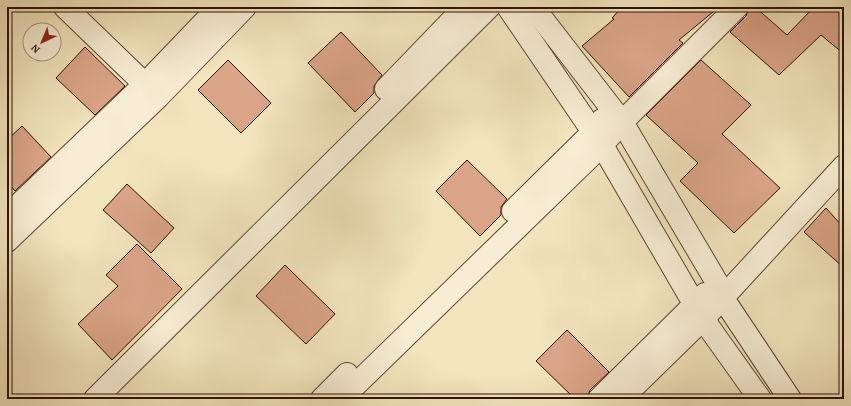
<svg xmlns="http://www.w3.org/2000/svg" width="851" height="406" viewBox="0 0 851 406" font-family="'Gentium Book Plus',serif">
	<style>
		.building { fill: #daa488; stroke: #2d1205 }
		.lines { fill: none; stroke-linecap: round; stroke-linejoin: round }
		.minor-casing { stroke: #5e4633; stroke-width: 24 }
		.minor { stroke: #f7edd4; stroke-width: 22 }
	</style>
	<rect width="100%" height="100%" fill="#f2e4bd"/>
	<filter id="stains"><feTurbulence type="fractalNoise" baseFrequency=".005" numOctaves="4"/><feColorMatrix values="0 0 0 0 .2 0 0 0 0 .09 0 0 0 0 .02 0 0 0 .5 -.17"/></filter>
	<radialGradient id="worn" r=".72"><stop offset=".6" stop-color="#630" stop-opacity="0"/><stop offset="1" stop-color="#630" stop-opacity=".3"/></radialGradient>
	<g class="building">
		<polygon points="622,7 719,7 679,40 683,43 629,97 582,46 614,19 612,18"/>
		<polygon points="749,7 755,7 787,35 814,7 844,7 844,54 821,35 779,75 730,32 746,16"/>
		<polygon points="341,32 382,75 374,86 374,93 355,112 308,63"/>
		<polygon points="85,47 125,86 95,115 56,78"/>
		<polygon points="228,60 271,103 241,133 198,90"/>
		<polygon points="701,60 751,105 722,134 780,188 734,233 680,181 698,163 646,115"/>
		<polygon points="22,126 51,157 15,191 7,181 7,140"/>
		<polygon points="467,160 507,199 501,207 501,215 480,236 436,191"/>
		<polygon points="127,184 174,228 151,253 103,210"/>
		<polygon points="826,208 844,228 844,268 804,232"/>
		<polygon points="137,244 182,289 112,360 78,324 118,286 106,275"/>
		<polygon points="285,265 335,314 306,344 256,296"/>
		<polygon points="567,330 609,372 590,390 587,399 575,399 536,361"/>
	</g>
	<g class="lines">
		<defs>
			<g id="minor">
				<polyline points="65,7 156,95"/>
				<polyline points="508,7 602,145 703,319 760,399"/>
				<polyline points="533,7 622,122 716,281 722,297 790,399"/>
				<polyline points="386,89 465,7"/>
				<polyline points="513,211 593,132 602,120"/>
				<polyline points="7,216 145,84 219,7"/>
				<polyline points="7,241 158,97 245,7"/>
				<polyline points="95,399 489,7"/>
				<polyline points="322,399 347,374"/>
				<polyline points="341,399 602,145 622,122 737,7"/>
				<polyline points="599,399 705,294"/>
				<polyline points="621,399 703,319 844,166"/>
			</g>
		</defs>
		<use href="#minor" class="minor-casing"/>
		<use href="#minor" class="minor"/>
	</g>
	<rect width="851" height="406" fill="none" stroke="#f2e4bd" stroke-width="24"/>
	<rect x="8" y="8" width="835" height="390" fill="none" stroke="#2d1205" stroke-width="2"/>
	<rect x="12" y="12" width="827" height="382" fill="none" stroke="#2d1205"/>
	<g transform="translate(42 42) rotate(224)"><circle r="19" fill="#f7edd4" stroke="#a69581"/>
	<path d="M0-3L7 15L0 10L-7 15Z" fill="#8f2418"/>
	<text y="-6" font-size="11" font-weight="bold" text-anchor="middle" fill="#2d1205">N</text>
	</g>
	<rect width="100%" height="100%" filter="url(#stains)"/>
	<rect width="100%" height="100%" fill="url(#worn)"/>
</svg>
